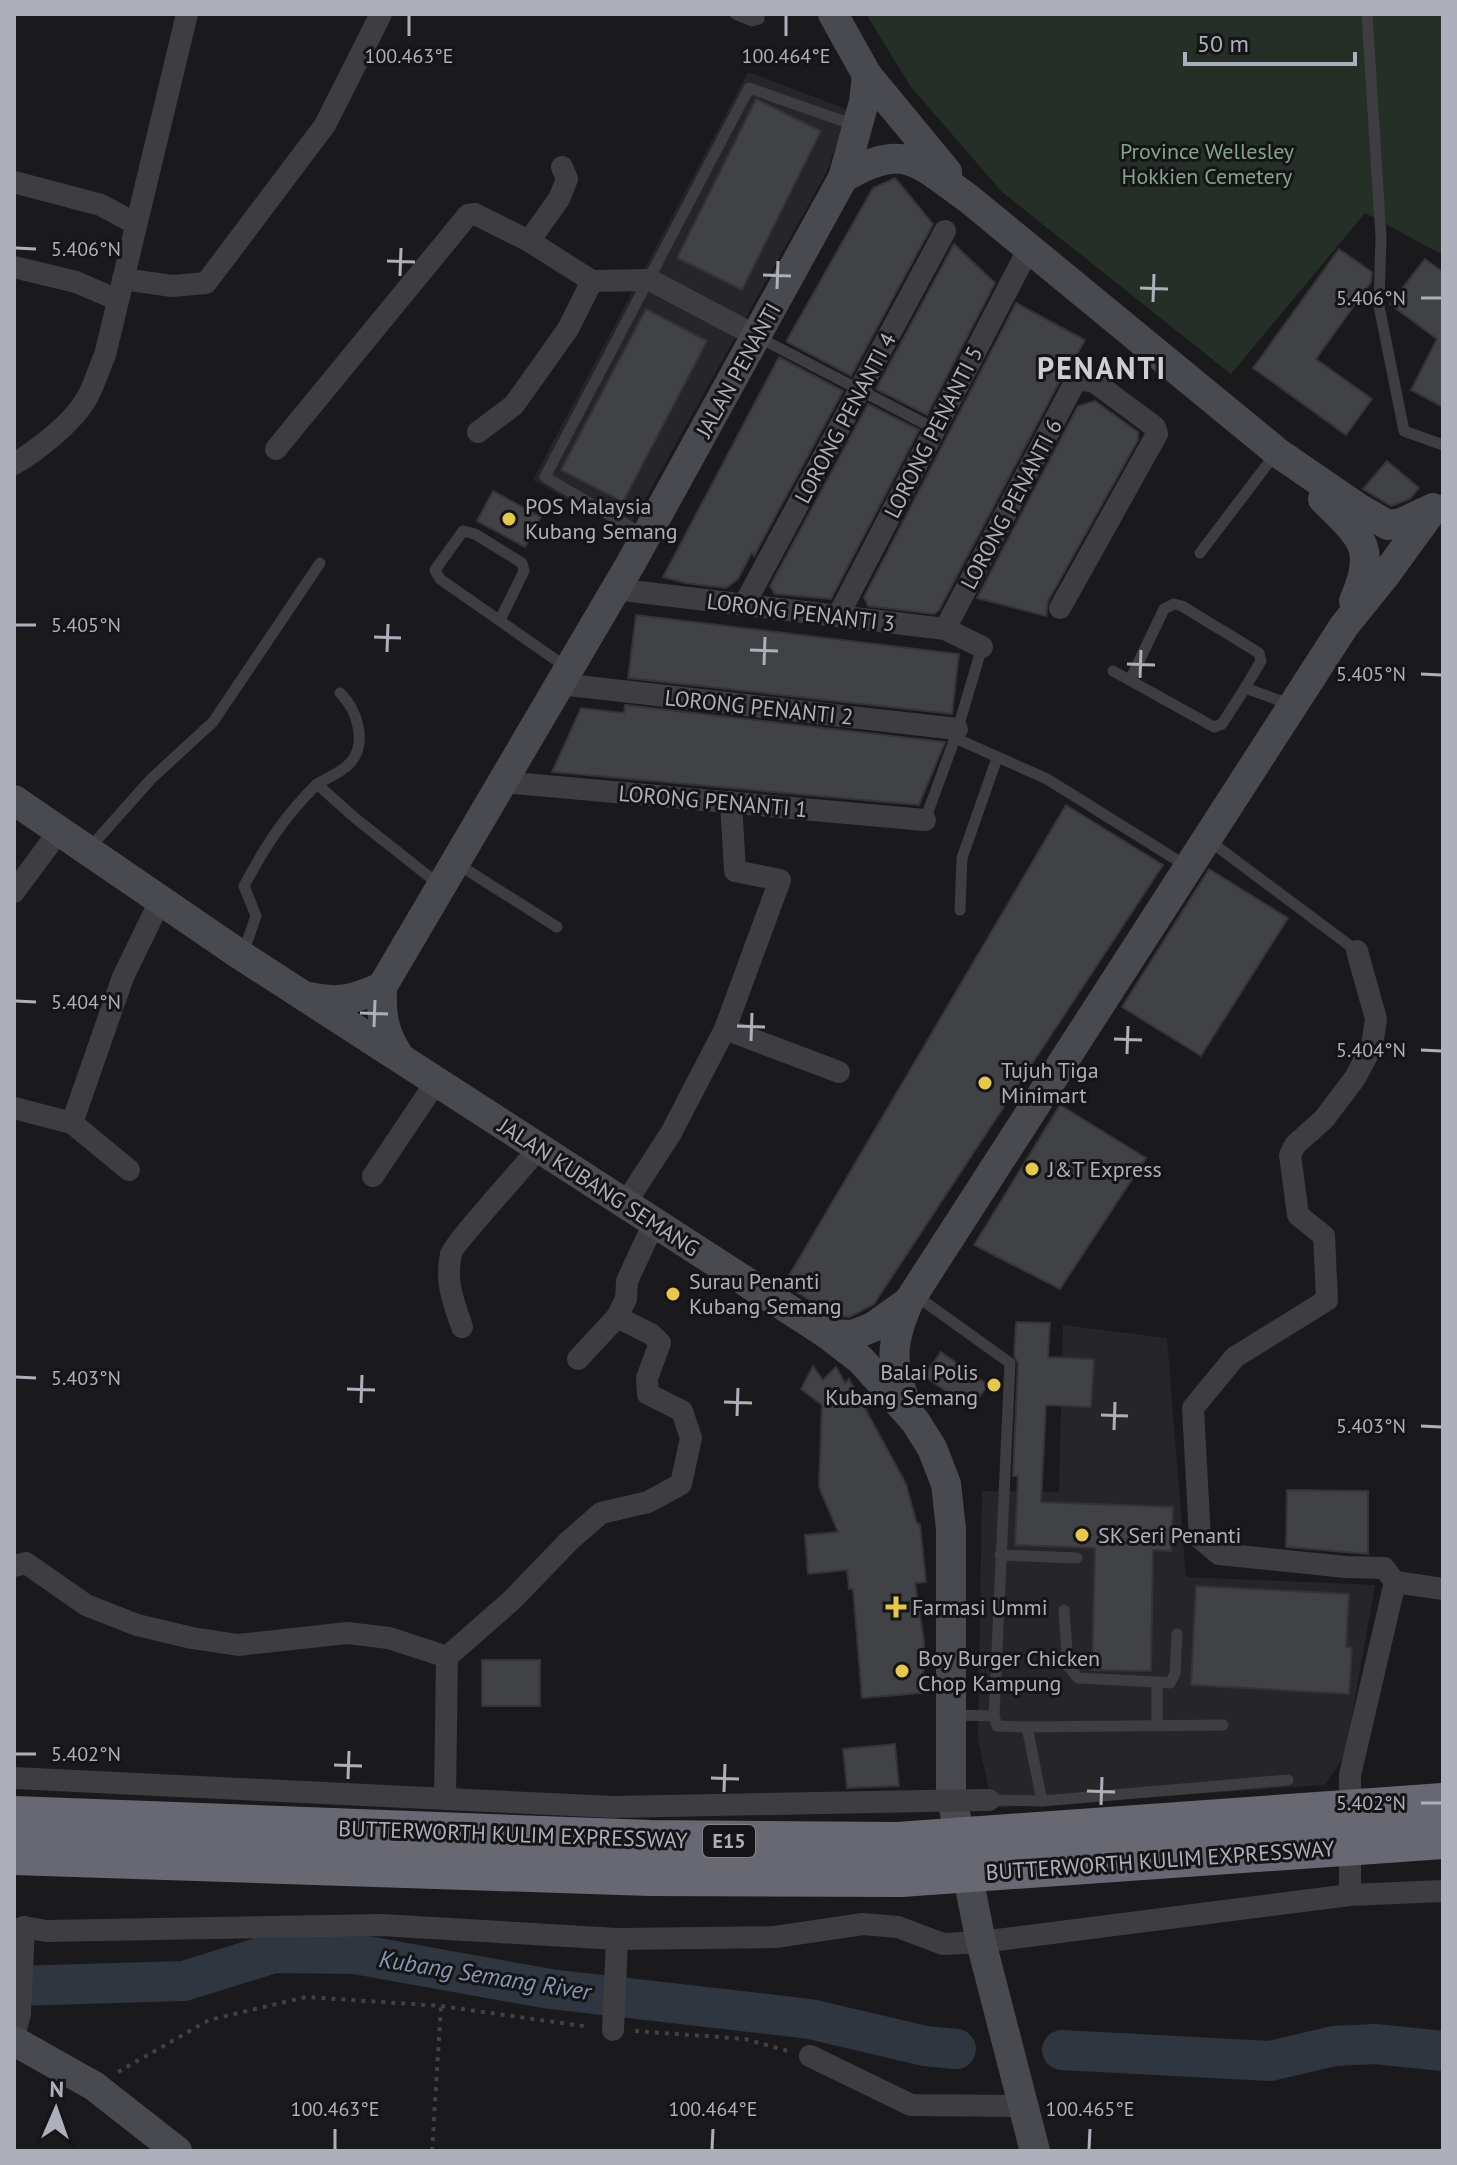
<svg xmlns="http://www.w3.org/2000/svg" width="1457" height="2165" viewBox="0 0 1457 2165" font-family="'PT Sans',sans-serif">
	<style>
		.built { fill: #262628 }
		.green { fill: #262e28 }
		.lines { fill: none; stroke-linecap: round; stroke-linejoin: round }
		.river { stroke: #30363f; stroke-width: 40 }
		.building { fill: #414245; stroke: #343437; stroke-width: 2 }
		.path { stroke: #414247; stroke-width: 4; stroke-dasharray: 4 6; stroke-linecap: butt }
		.lane { stroke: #3d3d42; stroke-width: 11 }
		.street { stroke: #3d3d42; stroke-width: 22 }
		.secondary { stroke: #494a50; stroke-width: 30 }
		.street-bridge { stroke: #3d3d42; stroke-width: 22 }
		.highway-bridge { stroke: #676871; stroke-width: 40 }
		.ticks { fill: none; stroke: #adafba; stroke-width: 3 }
		.poi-dot { fill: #e6c947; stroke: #151417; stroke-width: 3 }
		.labels { text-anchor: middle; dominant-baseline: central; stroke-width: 6; stroke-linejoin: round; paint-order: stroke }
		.shield { fill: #151417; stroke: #7f8089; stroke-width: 2 }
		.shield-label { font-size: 20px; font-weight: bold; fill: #adafba }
		.park-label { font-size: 22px; fill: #85a48c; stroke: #151417 }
		.street-label { font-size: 22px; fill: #adafba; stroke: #151417 }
		.poi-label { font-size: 22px; fill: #adafba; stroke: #151417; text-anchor: start }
		.water-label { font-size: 24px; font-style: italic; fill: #8797b2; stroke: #151417 }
		.district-label { font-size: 30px; font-weight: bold; letter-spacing: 2px; fill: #cecfd6; stroke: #151417 }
		.ticks-label { font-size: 20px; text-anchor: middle; fill: #adafba; stroke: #151417; stroke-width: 6; stroke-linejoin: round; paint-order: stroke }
	</style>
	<rect width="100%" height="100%" fill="#1a1a1c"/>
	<g class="built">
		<polygon points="748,72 849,110 826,173 627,532 533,480"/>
		<polygon points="1063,1325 1167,1338 1186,1577 1375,1585 1345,1755 1325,1785 993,1808 978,1740 982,1491 1059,1492"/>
	</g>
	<polygon class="green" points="866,14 1443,14 1443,255 1365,213 1231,374 1002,192 911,87"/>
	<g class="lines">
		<g class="river">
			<polyline points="14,1986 184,1981 274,1953 355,1954 550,1989 810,2019 925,2046 956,2049"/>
			<polyline points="1062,2050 1270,2061 1334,2046 1375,2044 1443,2051"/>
		</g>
	</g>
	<g class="building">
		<polygon points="756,99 821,131 742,290 677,258"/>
		<polygon points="895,178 933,224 851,376 787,342 787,340 873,188"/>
		<polygon points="954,244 995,283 927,415 876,389"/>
		<polygon points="1339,249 1372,272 1371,282 1316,359 1372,399 1346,435 1253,368"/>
		<polygon points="1425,259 1443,272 1443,407 1411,390 1437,339 1390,304"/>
		<polygon points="1016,303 1085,340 1070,367 1064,373 939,610 934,614 868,606 864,597"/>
		<polygon points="646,309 707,341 623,502 561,470"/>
		<polygon points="779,357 843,391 754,556 752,552 738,579 726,588 685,583 663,577"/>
		<polygon points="1095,401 1138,432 1138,440 1048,601 1046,616 977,598 1078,406"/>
		<polygon points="868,404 919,430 831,599 775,594 770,586"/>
		<polygon points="1387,461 1419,488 1410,499 1391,506 1363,489"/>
		<polygon points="493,491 541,517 525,547 477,521"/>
		<polygon points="636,615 959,654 952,714 628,678"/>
		<polygon points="625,705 945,742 919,805 552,772 581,708 624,713"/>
		<polygon points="1066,805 1163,865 874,1304 850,1317 835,1316 784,1284"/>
		<polygon points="1209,869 1288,918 1201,1056 1122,1007"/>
		<polygon points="1060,1105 1146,1158 1060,1289 974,1245"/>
		<polygon points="1016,1322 1050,1323 1048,1357 1094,1359 1091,1407 1046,1405 1041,1502 1173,1507 1171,1551 1153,1550 1151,1671 1092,1670 1095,1548 1015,1545 1018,1476 1013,1476 1018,1363 1014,1356"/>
		<polygon points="941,1352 988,1385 971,1408 924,1376"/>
		<polygon points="813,1366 823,1380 836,1367 845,1383 849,1379 906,1484 917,1524 920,1524 926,1582 915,1583 924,1641 923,1693 862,1698 853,1589 849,1589 847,1570 808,1574 805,1535 838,1532 819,1487 822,1405 801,1389"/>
		<polygon points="1287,1490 1368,1491 1368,1554 1286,1547"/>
		<polygon points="1196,1586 1349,1594 1346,1647 1352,1648 1349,1694 1191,1685"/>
		<rect x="482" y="1660" width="58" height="46"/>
		<polygon points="895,1744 899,1786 847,1788 843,1749"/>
	</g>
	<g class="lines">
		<g class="path">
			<polyline points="635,2031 745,2039 788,2051"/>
			<polyline points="118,2072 209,2020 306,1997 441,2006 590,2027"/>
			<polyline points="432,2151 441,2006"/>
		</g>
		<g class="lane">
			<polyline points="735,14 752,21 759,19 759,14"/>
			<polyline points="1367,14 1381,238 1379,306 1404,431 1443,445"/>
			<polyline points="758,337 935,429"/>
			<polyline points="646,536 545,477 749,88 857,126"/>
			<polyline points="1200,553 1276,453"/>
			<polyline points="500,620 524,571 522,563 475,534 463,531 435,570 440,579 566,667"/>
			<polyline points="1113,671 1214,727 1222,724 1245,688 1292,705"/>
			<polyline points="1130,680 1164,609 1174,604 1182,606 1259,653 1261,661 1245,688"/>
			<path d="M340 693C357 709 368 744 350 763 342 772 327 778 317 784L355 818 441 886"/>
			<polyline points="955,738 1047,779 1188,867"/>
			<polyline points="925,820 955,738 982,647"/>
			<polyline points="1207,839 1357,951"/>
			<polyline points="88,850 151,779 213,722 320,563"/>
			<polyline points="456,863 557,927"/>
			<polyline points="960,910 962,858 997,758"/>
			<path d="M242 956 256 916 244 886C266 845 283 818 317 784"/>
			<polyline points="915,1295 1010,1363 994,1716 997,1726 1027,1727"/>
			<polyline points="1000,1555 1077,1558"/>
			<polyline points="1064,1610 1068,1666 1078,1678 1157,1682 1157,1726"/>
			<polyline points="1157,1682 1170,1683 1175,1674 1177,1634"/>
			<polyline points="954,1715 994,1716"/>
			<polyline points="989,1800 1042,1801 1288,1780"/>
			<polyline points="1042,1801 1027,1727 1223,1725"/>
		</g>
		<g class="street">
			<polyline points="14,182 101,205 136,224"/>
			<polyline points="529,241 559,199 567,179 562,167"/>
			<polyline points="14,267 76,282 118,300"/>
			<polyline points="123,279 172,286 206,283 325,125 381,14"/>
			<polyline points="478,432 514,405 568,329 592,281"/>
			<polyline points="276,449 468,215 475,214 529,241 592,281 650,280 756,336"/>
			<path d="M14 464C38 450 75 421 88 396 95 383 99 368 105 355L187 14"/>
			<polyline points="615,589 945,629 982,647"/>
			<polyline points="744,605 945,231"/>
			<polyline points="838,616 1029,248"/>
			<polyline points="945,629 1076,380 1093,381 1155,427 1157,434 1060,608"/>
			<polyline points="560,684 957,729"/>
			<polyline points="502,782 925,820"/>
			<polyline points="14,892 60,830"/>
			<polyline points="1357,951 1376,1019 1372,1046 1355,1078 1324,1119 1295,1145 1290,1155 1298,1215 1324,1236 1327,1300 1235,1357 1193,1408 1200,1538 1219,1554 1346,1567 1384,1568 1395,1582 1443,1589"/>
			<polyline points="725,1029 839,1072"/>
			<polyline points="14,1108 72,1123"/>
			<polyline points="129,1170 72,1123 123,977 160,901"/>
			<polyline points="373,1176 436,1082"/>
			<polyline points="625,1204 671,1133 725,1029 780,880 735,871 731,802"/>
			<path d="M462 1327C453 1301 445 1281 451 1254 452 1246 527 1163 539 1148"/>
			<polyline points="578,1359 617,1317"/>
			<polyline points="14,1566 26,1563 86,1605 137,1625 192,1638 238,1645 347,1633 389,1638 447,1657"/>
			<polyline points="14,1778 613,1807 924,1801"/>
			<polyline points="445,1797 447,1657 512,1600 569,1541 601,1513 648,1502 681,1484 691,1438 682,1411 648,1394 647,1378 660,1343 651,1334 617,1317 626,1299 627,1281 654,1223"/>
			<polyline points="1350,1895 1350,1775 1395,1582"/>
			<polyline points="14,1931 24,1927 46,1931 382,1925 617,1939 775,1937 863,1924 898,1927 943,1944 981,1942 1350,1895 1443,1891"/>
			<polyline points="613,2030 617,1939"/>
			<polyline points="14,2036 20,2014 24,1927"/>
			<polyline points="810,2056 911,2105 1024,2106"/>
		</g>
		<g class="secondary">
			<polyline points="833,14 867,75 947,172"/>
			<polyline points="843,178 864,102 867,75"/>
			<path d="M1323 499C1361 537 1378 547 1354 601"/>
			<polyline points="14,800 242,956 827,1334 861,1360 915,1421 932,1448 946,1484 951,1529 951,1793 981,1942 1035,2151"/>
			<path d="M309 997C340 1004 354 999 382 987"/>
			<path d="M399 1056C383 1032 381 1015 382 987L631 563 843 178C904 141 917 162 969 199L1277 452 1360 509 1388 525 1401 523 1433 508"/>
			<polyline points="827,1334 853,1335 873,1327 908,1302"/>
			<path d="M907 1405C889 1364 891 1341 909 1301L1344 626 1386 574 1431 512"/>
			<polyline points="14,2041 94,2086 177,2151"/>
		</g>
		<polyline class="street-bridge" points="924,1801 989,1800"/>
		<g class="highway-bridge">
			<polyline points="14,1816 650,1840 898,1842 1443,1803"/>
			<polyline points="14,1855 650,1876 901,1877 1443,1839"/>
		</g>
	</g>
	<path class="ticks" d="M409 36V16M786 36V16M16 248 36 249M387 261 415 262M763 275 791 276M400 276 401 248M1140 288 1168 289M777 289 778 261M1421 298H1441M1153 302 1154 274M16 625H36M374 637 401 638M750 650 778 651M387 652 388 624M1127 664 1155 665M764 665 765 637M1421 674 1441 675M1140 678 1141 650M16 1001 36 1002M360 1013 388 1014M737 1026 765 1027M374 1027 375 1000M1114 1039 1142 1040M751 1041 752 1013M1421 1050 1441 1051M1127 1054 1128 1026M16 1377 36 1378M347 1389 375 1390M724 1402 752 1403M361 1403 362 1375M1101 1415 1128 1416M737 1416 738 1388M1421 1426 1441 1427M1114 1430 1115 1402M16 1754H36M334 1765 362 1766M711 1778 739 1779M348 1779 349 1751M1087 1791 1115 1792M724 1792 725 1764M1421 1803H1441M1101 1805 1102 1777M335 2149V2129M712 2149 713 2129M1089 2149 1090 2129"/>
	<g class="poi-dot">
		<circle cx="509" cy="519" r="8"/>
		<circle cx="985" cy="1083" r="8"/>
		<circle cx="1032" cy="1169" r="8"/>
		<circle cx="673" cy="1294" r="8"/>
		<circle cx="994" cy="1385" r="8"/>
		<circle cx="1082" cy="1535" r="8"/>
		<path d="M892 1595h8v8h8v8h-8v8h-8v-8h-8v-8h8z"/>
		<circle cx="902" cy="1671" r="8"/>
	</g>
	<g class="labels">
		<rect class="shield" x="703" y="1825" width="52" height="32" rx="6"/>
		<g class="shield-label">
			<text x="729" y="1841">E15</text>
		</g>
		<g class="park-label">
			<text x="1207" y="151">Province Wellesley<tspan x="1207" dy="25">Hokkien Cemetery</tspan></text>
		</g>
		<g class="street-label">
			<text transform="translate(738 370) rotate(-61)">JALAN PENANTI</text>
			<text transform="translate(845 418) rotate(-62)">LORONG PENANTI 4</text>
			<text transform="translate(933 432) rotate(-63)">LORONG PENANTI 5</text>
			<text transform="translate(1011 504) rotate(-62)">LORONG PENANTI 6</text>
			<text transform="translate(801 612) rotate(7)">LORONG PENANTI 3</text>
			<text transform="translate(759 707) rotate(6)">LORONG PENANTI 2</text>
			<text transform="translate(713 801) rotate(5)">LORONG PENANTI 1</text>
			<text transform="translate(599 1187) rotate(33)">JALAN KUBANG SEMANG</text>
			<text transform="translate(513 1834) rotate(2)">BUTTERWORTH KULIM EXPRESSWAY</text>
			<text transform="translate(1160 1860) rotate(-4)">BUTTERWORTH KULIM EXPRESSWAY</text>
		</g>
		<g class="poi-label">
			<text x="525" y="506">POS Malaysia<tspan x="525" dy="25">Kubang Semang</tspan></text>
			<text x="1001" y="1070">Tujuh Tiga<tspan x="1001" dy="25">Minimart</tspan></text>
			<text x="1048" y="1169">J&amp;T Express</text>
			<text x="689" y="1281">Surau Penanti<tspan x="689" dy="25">Kubang Semang</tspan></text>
			<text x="978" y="1372" text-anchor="end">Balai Polis<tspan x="978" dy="25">Kubang Semang</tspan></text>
			<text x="1098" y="1535">SK Seri Penanti</text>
			<text x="912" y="1607">Farmasi Ummi</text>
			<text x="918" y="1658">Boy Burger Chicken<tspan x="918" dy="25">Chop Kampung</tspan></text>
		</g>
		<g class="water-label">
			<text transform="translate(485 1975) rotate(9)">Kubang Semang River</text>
		</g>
		<g class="district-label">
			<text x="1102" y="367">PENANTI</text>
		</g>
	</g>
	<g class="ticks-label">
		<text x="409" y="63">100.463°E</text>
		<text x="786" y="63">100.464°E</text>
		<text x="86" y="256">5.406°N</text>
		<text x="1371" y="305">5.406°N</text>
		<text x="86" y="632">5.405°N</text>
		<text x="1371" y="681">5.405°N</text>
		<text x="86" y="1009">5.404°N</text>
		<text x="1371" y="1057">5.404°N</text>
		<text x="86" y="1385">5.403°N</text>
		<text x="1371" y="1433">5.403°N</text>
		<text x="86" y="1761">5.402°N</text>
		<text x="1371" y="1810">5.402°N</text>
		<text x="335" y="2116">100.463°E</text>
		<text x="713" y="2116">100.464°E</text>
		<text x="1090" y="2116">100.465°E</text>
	</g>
	<rect width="1457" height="2165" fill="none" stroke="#adafba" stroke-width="32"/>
	<g transform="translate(56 2109) rotate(2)" stroke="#151417" stroke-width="6" paint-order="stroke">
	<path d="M0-6L14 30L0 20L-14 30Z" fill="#adafba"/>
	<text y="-12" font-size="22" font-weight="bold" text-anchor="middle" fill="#adafba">N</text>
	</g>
	<path d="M1185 52v12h170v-12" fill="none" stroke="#adafba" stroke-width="4"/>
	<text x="1197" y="52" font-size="24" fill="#adafba" stroke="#151417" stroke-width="6" paint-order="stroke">50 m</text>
</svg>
